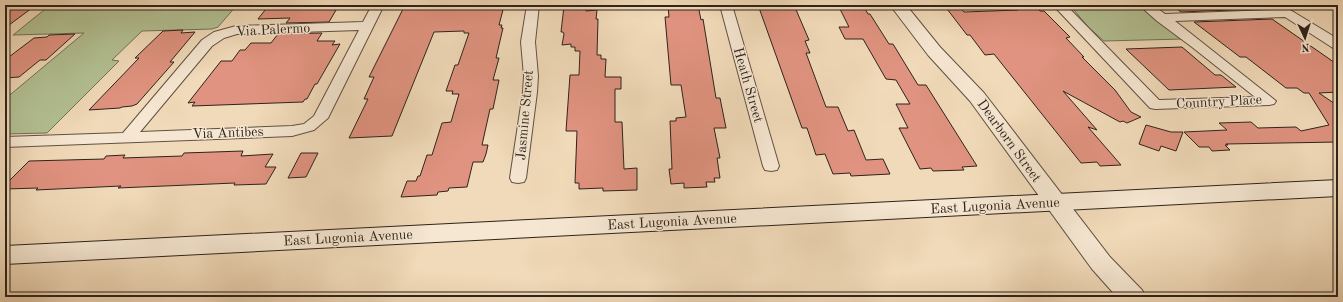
<svg xmlns="http://www.w3.org/2000/svg" width="1343" height="302" viewBox="0 0 1343 302" font-family="'Old Standard TT',serif">
	<style>
		.green { fill: #b3c194; stroke: #707258 }
		.building { fill: #e09380; stroke: #2e231b }
		.lines { fill: none; stroke-linecap: round; stroke-linejoin: round }
		.minor-casing { stroke: #5f5142; stroke-width: 2 }
		.tertiary-casing { stroke: #5f5142; stroke-width: 2 }
		.secondary-casing { stroke: #2e231b; stroke-width: 2 }
		.minor { fill: #f6e7d2; fill-rule: evenodd }
		.tertiary { fill: #f6e7d2; fill-rule: evenodd }
		.secondary { fill: #f6e7d2; fill-rule: evenodd }
		.labels { text-anchor: middle; dominant-baseline: central; stroke-width: 3; stroke-linejoin: round; paint-order: stroke }
		.street-label { font-size: 14px; fill: #2e231b; stroke: #f6e7d2 }
	</style>
	<rect width="100%" height="100%" fill="#f1dab9"/>
	<filter id="stains"><feTurbulence type="fractalNoise" baseFrequency=".005" numOctaves="4"/><feColorMatrix values="0 0 0 0 .2 0 0 0 0 .09 0 0 0 0 .02 0 0 0 .5 -.17"/></filter>
	<radialGradient id="worn" r=".72"><stop offset=".6" stop-color="#630" stop-opacity="0"/><stop offset="1" stop-color="#630" stop-opacity=".3"/></radialGradient>
	<g class="green">
		<polygon points="21,5 237,5 218,27 212,29 142,31 112,60 119,61 47,133 5,134 5,99 84,33 13,35 49,6 19,6"/>
		<polygon points="1070,5 1138,5 1183,39 1104,41 1088,27"/>
	</g>
	<g class="building">
		<polygon points="269,5 339,5 329,22 286,23 290,18 258,19"/>
		<polygon points="405,5 460,5 460,9 504,6 499,25 502,25 501,28 503,28 496,58 499,58 493,80 499,80 493,109 490,109 482,145 488,145 486,154 483,162 473,162 467,187 449,188 448,191 438,192 437,195 401,197 407,181 416,181 418,176 420,176 427,155 432,155 442,123 451,122 459,94 452,94 453,91 446,91 455,65 458,65 469,33 464,33 464,31 434,32 392,136 349,138 368,99 364,99 374,77 369,77"/>
		<polygon points="586,5 586,11 597,10 596,19 598,19 597,55 601,55 601,59 606,59 605,77 621,77 621,89 615,89 615,122 622,122 624,169 637,168 637,190 603,191 603,188 579,189 579,183 575,183 577,131 566,131 570,75 579,75 580,51 575,51 575,47 571,47 571,44 562,45 564,34 563,32 561,32 564,6"/>
		<polygon points="698,5 701,20 703,19 716,98 720,98 726,128 714,128 720,158 717,158 720,178 714,178 715,182 706,182 707,187 684,188 684,183 671,184 669,169 672,169 670,121 676,121 676,118 686,117 681,85 671,85 665,17 669,17 668,6"/>
		<polygon points="758,5 794,5 809,40 805,41 810,53 806,53 826,107 838,107 848,131 854,130 866,160 883,159 890,174 851,176 850,173 833,174 825,154 816,155 807,128 802,128"/>
		<polygon points="838,5 863,5 868,14 870,14 889,44 893,44 918,85 926,85 977,166 962,167 964,170 933,171 931,168 920,169 899,128 908,128 896,104 910,104 896,80 886,79 863,39 845,39 839,27 849,27"/>
		<polygon points="944,5 958,5 964,12 1018,10 1015,6 1035,6 1040,11 1044,11 1070,37 1066,38 1084,57 1082,57 1115,90 1131,112 1141,117 1127,123 1123,121 1120,122 1063,91 1097,130 1088,127 1121,165 1100,166 1097,162 1081,163 994,54 985,55 970,35 967,35"/>
		<polygon points="1172,5 1251,5 1257,9 1181,12"/>
		<polygon points="32,8 5,28 5,9"/>
		<polygon points="1272,19 1338,65 1338,92 1319,93 1338,106 1338,142 1226,144 1228,145 1225,145 1230,150 1212,151 1209,147 1199,147 1184,132 1227,130 1219,123 1251,122 1258,128 1296,127 1301,131 1329,125 1309,93 1304,93 1297,88 1286,88 1246,57 1240,57 1194,22"/>
		<polygon points="183,30 181,33 195,32 170,62 174,62 137,104 132,106 122,107 120,108 89,110 139,58 135,58 163,31"/>
		<polygon points="322,33 317,41 335,41 332,45 340,44 317,84 315,84 307,99 305,99 303,102 192,106 195,102 188,103 221,61 232,61 240,50 245,50 251,43 271,43 278,34"/>
		<polygon points="75,34 46,60 40,60 19,77 5,78 5,60 34,38 47,37 49,35"/>
		<polygon points="1182,47 1215,75 1221,75 1236,87 1169,90 1126,49"/>
		<polygon points="1146,125 1171,132 1183,132 1176,151 1161,146 1159,151 1139,144"/>
		<polygon points="243,151 241,156 273,154 265,167 276,167 266,184 234,185 235,183 118,188 121,186 36,190 38,188 5,189 5,185 29,161 104,159 106,156 125,155 123,158 182,156 184,153"/>
		<polygon points="301,153 318,153 306,177 288,178"/>
	</g>
	<g class="lines">
		<defs>
			<g id="minor">
				<path d="M372 5H384L328 118 314 130 292 136 5 147V137L123 133 202 40 214 32 236 26 363 22ZM359 30 314 116 304 124 292 126 140 132 212 46 224 38 237 34Z"/>
				<polygon points="527,5 539,5 535,42 538,76 537,92 526,178 524,182 518,183 512,182 510,178 523,92 524,76 521,42"/>
				<polygon points="720,5 732,5 779,166 777,170 771,171 765,170 763,166"/>
				<polygon points="1053,5 1066,5 1159,100 1255,97 1192,47 1157,21 1139,5 1153,5 1165,14 1275,10 1274,8 1276,5 1282,5 1338,39 1338,49 1333,48 1285,17 1175,21 1276,101 1274,104 1269,105 1155,109 1150,108"/>
			</g>
			<polygon id="tertiary" points="890,5 906,5 940,47 984,93 1110,257 1142,290 1146,297 1117,297 1092,269 970,101 928,55"/>
			<polygon id="secondary" points="1338,180 1338,196 5,264 5,246"/>
		</defs>
		<use href="#minor" class="minor-casing"/>
		<use href="#tertiary" class="tertiary-casing"/>
		<use href="#secondary" class="secondary-casing"/>
		<use href="#minor" class="minor"/>
		<use href="#tertiary" class="tertiary"/>
		<use href="#secondary" class="secondary"/>
	</g>
	<g class="labels">
		<g class="street-label">
			<text transform="translate(273 30) rotate(-3)">Via Palermo</text>
			<text transform="translate(748 85) rotate(74)">Heath Street</text>
			<text transform="translate(1219 102) rotate(-3)">Country Place</text>
			<text transform="translate(525 115) rotate(-85)">Jasmine Street</text>
			<text transform="translate(228 133) rotate(-2)">Via Antibes</text>
			<text transform="translate(1009 141) rotate(54)">Dearborn Street</text>
			<text transform="translate(995 206) rotate(-3)">East Lugonia Avenue</text>
			<text transform="translate(672 222) rotate(-3)">East Lugonia Avenue</text>
			<text transform="translate(348 238) rotate(-3)">East Lugonia Avenue</text>
		</g>
	</g>
	<rect width="1343" height="302" fill="none" stroke="#f1dab9" stroke-width="20"/>
	<rect x="6" y="6" width="1331" height="290" fill="none" stroke="#2e231b" stroke-width="2"/>
	<rect x="10" y="10" width="1323" height="282" fill="none" stroke="#2e231b"/>
	<g transform="translate(1305 38) rotate(176)" stroke="#f6e7d2" stroke-width="3" paint-order="stroke">
	<path d="M0-3L7 15L0 10L-7 15Z" fill="#2e231b"/>
	<text y="-6" font-size="11" font-weight="bold" text-anchor="middle" fill="#2e231b">N</text>
	</g>
	<rect width="100%" height="100%" filter="url(#stains)"/>
	<rect width="100%" height="100%" fill="url(#worn)"/>
</svg>
